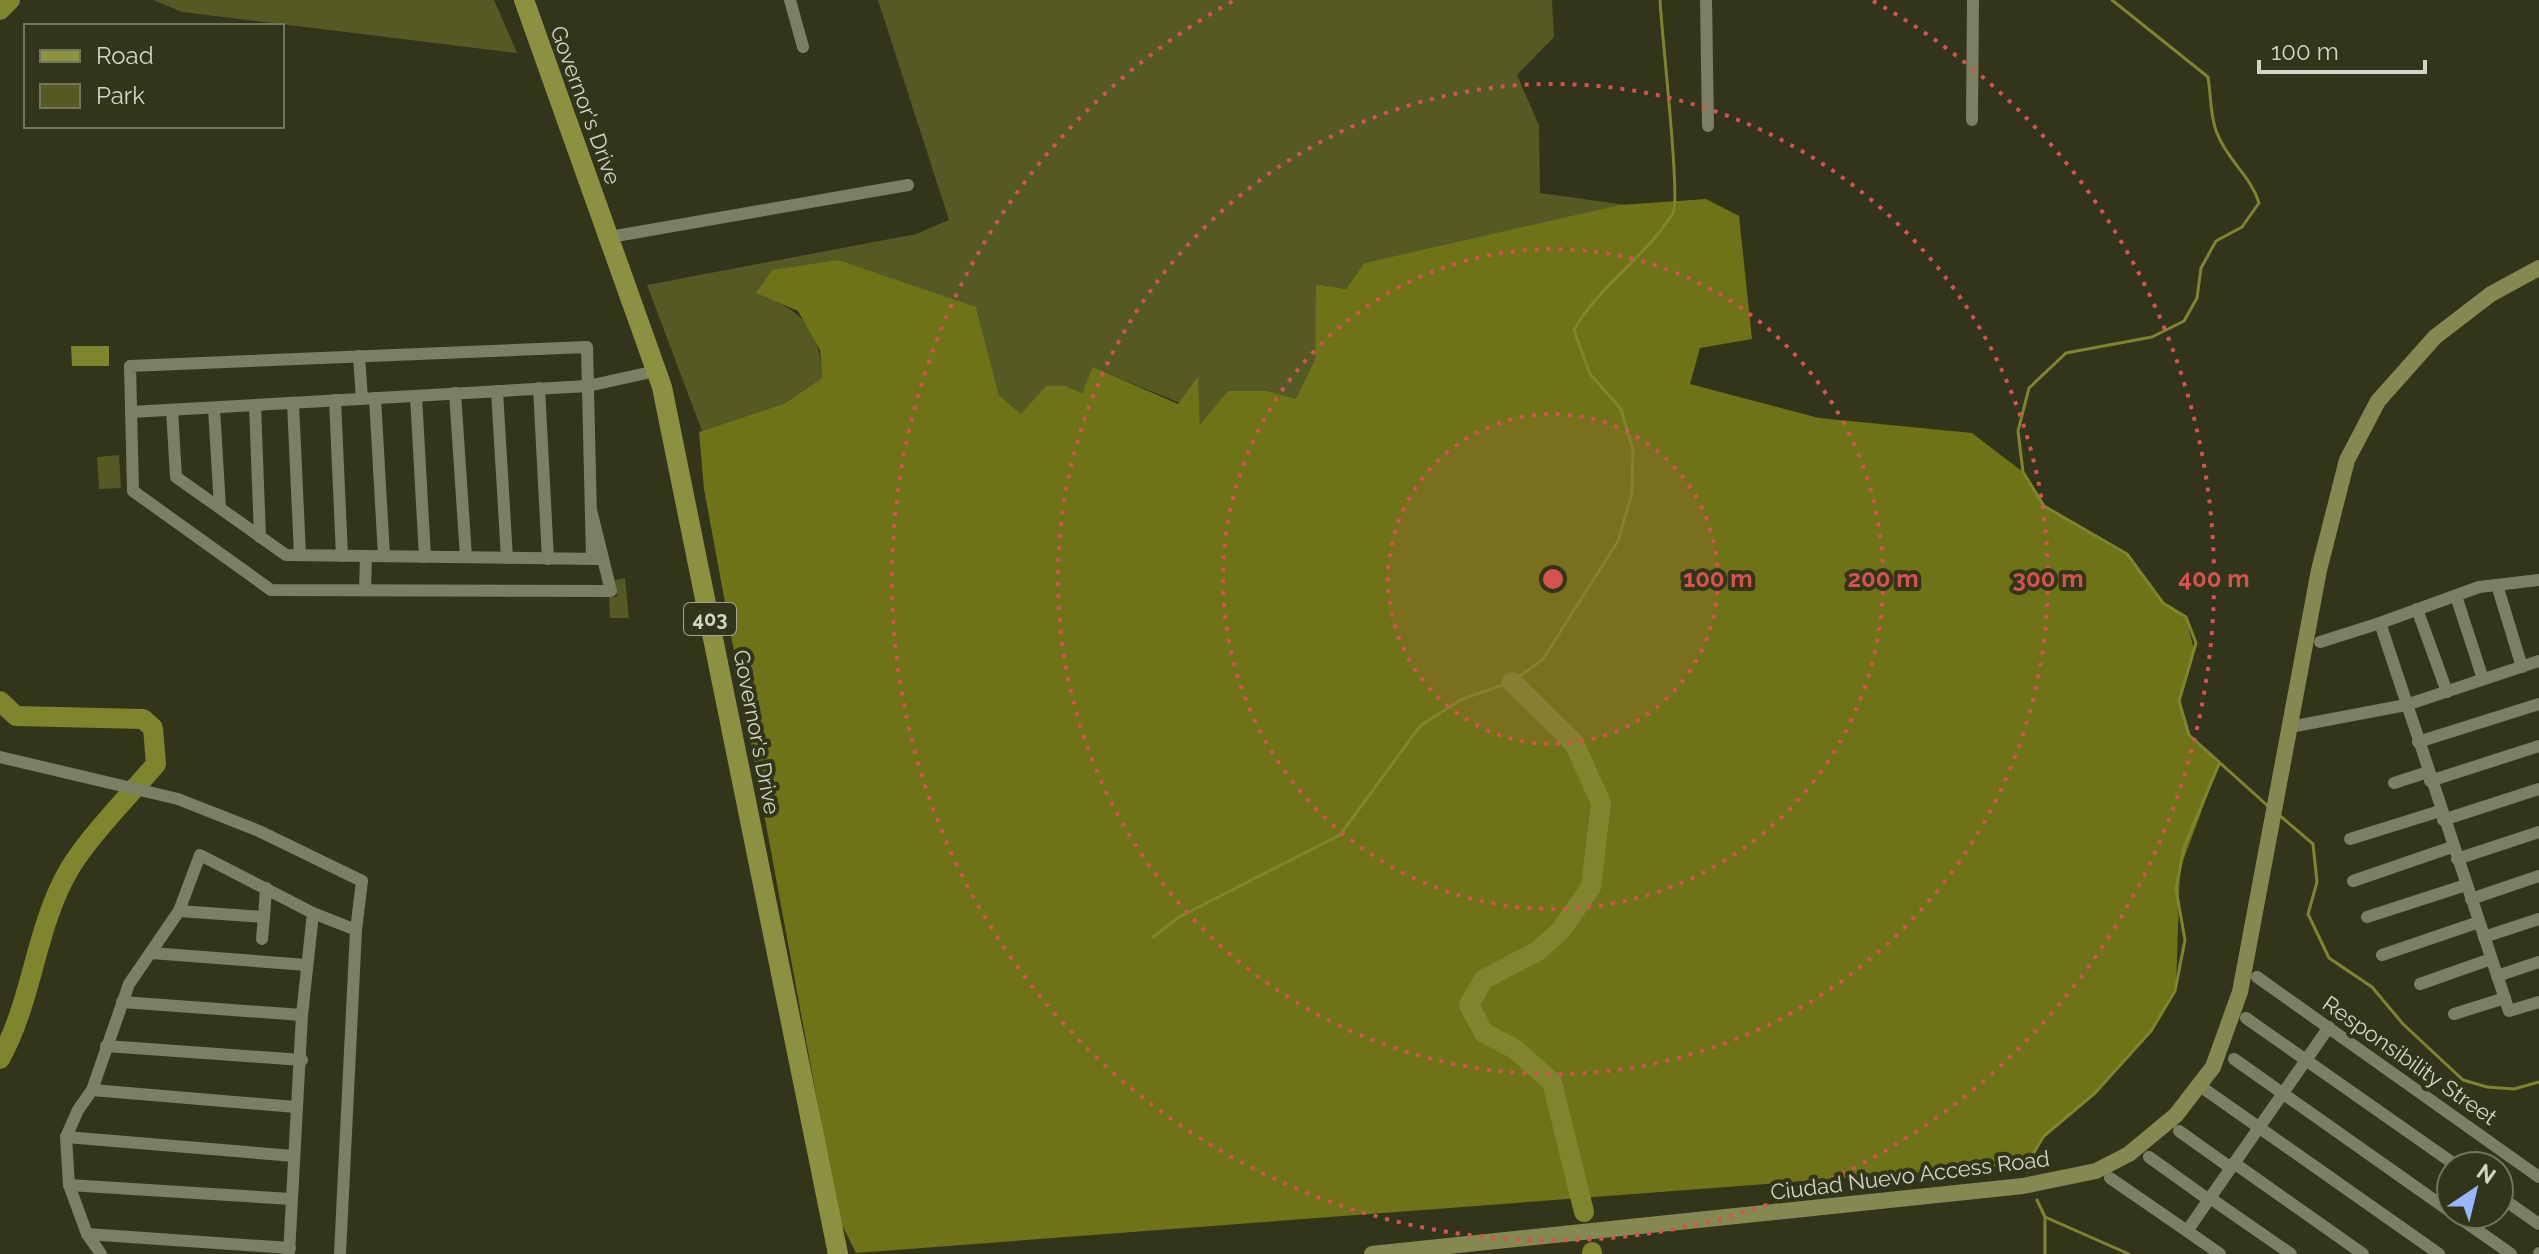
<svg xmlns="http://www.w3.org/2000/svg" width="2539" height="1254" viewBox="0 0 2539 1254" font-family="Raleway,sans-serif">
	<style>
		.green { fill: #555924 }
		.forest { fill: #6d7316 }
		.water { fill: #7e852d }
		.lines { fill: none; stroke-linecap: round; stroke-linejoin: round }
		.stream { stroke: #7e852d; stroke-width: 3 }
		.river { stroke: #7e852d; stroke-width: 20 }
		.street { stroke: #7c8062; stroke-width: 12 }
		.secondary { stroke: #848951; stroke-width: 16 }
		.primary { stroke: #8b9140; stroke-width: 20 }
		.ring { fill: none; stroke: #d5534f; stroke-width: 4; stroke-dasharray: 4 8 }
		.labels { text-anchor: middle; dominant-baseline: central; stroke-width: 8; stroke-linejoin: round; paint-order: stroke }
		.shield { fill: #32351a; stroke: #a2a591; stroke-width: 2 }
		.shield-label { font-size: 20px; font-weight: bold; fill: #d2d5c4 }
		.street-label { font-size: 22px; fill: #d2d5c4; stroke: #32351a }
		.centre { fill: #d5534f; stroke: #32351a; stroke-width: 4 }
		.ring-label { font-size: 24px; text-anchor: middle; font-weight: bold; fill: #d5534f; stroke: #32351a; stroke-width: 8; stroke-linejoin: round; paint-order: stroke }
	</style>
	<rect width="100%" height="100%" fill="#32351a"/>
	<g class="green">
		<polygon points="153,0 494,0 517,53 182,12"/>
		<path d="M878 0H1552L1554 37 1517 75 1539 125 1540 193 1626 205 1364 263 1346 289 1317 284 1315 359 1296 400 1200 426 1197 377 1180 403 1094 368 1082 393 1066 386 1021 414 999 395 976 307 757 292C803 313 819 325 822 378L781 405 702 431 647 285 916 234 949 220Z"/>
		<polygon points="119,455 121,488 99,489 97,457"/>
		<polygon points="625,578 629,618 610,618 609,597 617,597 615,580"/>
	</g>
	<polygon class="forest" points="1706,199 1739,216 1752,339 1700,348 1690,384 1819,418 1972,433 2023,472 2044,506 2129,557 2163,603 2186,617 2194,650 2179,702 2189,735 2219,764 2180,869 2176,986 2151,1031 2095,1093 2044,1136 2030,1164 856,1253 839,1219 704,489 699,432 783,404 822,378 820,350 798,311 756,293 772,270 838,260 976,307 999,395 1021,414 1046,386 1066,386 1082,393 1093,367 1178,404 1198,376 1200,425 1228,391 1266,391 1296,399 1315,359 1316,284 1346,289 1364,263 1620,205"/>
	<polygon class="water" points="71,346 109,346 109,366 72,366"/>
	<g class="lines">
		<g class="stream">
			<path d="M2112 0 2208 77C2211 94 2210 117 2217 133 2227 160 2251 176 2259 203L2242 227 2216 241 2201 268 2197 298 2184 321 2152 337 2066 353 2029 388 2018 431 2023 472 2044 506 2127 554 2163 603 2186 617 2196 643 2179 701 2189 735 2269 807"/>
			<polyline points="2278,814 2313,844 2317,882 2308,914 2329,958 2372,987 2403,1024 2463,1080 2487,1087 2514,1089 2539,1082"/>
			<path d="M1153 937 1179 917 1340 835 1420 726 1462 699 1512 682 1543 659 1618 541 1632 493 1633 450 1621 409 1590 374 1574 330C1599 285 1645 258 1673 213 1681 201 1661 28 1660 0"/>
			<polyline points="2028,1172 2029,1160 2044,1136 2095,1093 2151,1031 2175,991 2185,940 2176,889 2184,847 2219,764"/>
			<polyline points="2037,1200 2045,1217 2045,1254"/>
			<polyline points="2045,1217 2129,1254"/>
		</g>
		<g class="river">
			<polyline points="0,10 10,0"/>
			<polyline points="1512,682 1574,743 1601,803 1591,887 1561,930 1538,951 1484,979 1469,1005 1484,1033 1515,1049 1552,1082 1584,1212"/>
			<path d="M0 701 16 716 143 719 153 728 156 764C130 795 90 835 70 868 35 927 33 1000 0 1059"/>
			<polyline points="1592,1252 1592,1254"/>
		</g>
		<g class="street">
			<polyline points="790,0 803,47"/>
			<polyline points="1706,0 1708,126"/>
			<polyline points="1972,120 1973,0"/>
			<polyline points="610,237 908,185"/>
			<polyline points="359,356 362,399"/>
			<polyline points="539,388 548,559"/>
			<polyline points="497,391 507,558"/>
			<polyline points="455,393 466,557"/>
			<polyline points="416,396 425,557"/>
			<polyline points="375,398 384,556"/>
			<polyline points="335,400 342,556"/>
			<polyline points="293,403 300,555"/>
			<polyline points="255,405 260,537"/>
			<polyline points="214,408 220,508"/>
			<polyline points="172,410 176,477 286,555 600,559"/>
			<polyline points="131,412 588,386 656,371"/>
			<polyline points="591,510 611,591 271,590 133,491 130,366 587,347 592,559"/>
			<polyline points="2539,580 2479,587 2380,623 2509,1011 2539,1002"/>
			<polyline points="2497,585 2522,667"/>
			<polyline points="365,590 366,556"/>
			<polyline points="2456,596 2483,679"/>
			<polyline points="2417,609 2447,692"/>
			<polyline points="2320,642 2380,623"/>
			<polyline points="2290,727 2406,705 2539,661"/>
			<polyline points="2418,742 2539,704"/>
			<polyline points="0,757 178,799 259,831 362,881 356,930 340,1254"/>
			<polyline points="2430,781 2539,746"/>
			<polyline points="2394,783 2428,772"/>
			<polyline points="2443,820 2539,789"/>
			<polyline points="2350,839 2440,811"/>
			<polyline points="2457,859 2539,832"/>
			<polyline points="2353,881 2452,847"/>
			<polyline points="2471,899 2539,876"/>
			<polyline points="179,911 264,917 266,888"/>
			<polyline points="313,913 356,930"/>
			<polyline points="2367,917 2466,885"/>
			<polyline points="2484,937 2539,919"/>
			<polyline points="262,939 264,917"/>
			<polyline points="151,953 307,965"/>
			<polyline points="2382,955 2479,922"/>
			<polyline points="2497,976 2539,962"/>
			<polyline points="2257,977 2539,1177"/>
			<polyline points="2420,984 2491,959"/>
			<polyline points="122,1002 302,1015"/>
			<polyline points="2454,1014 2505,998"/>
			<polyline points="2246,1018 2457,1166"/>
			<polyline points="106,1046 302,1060"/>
			<polyline points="2234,1059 2451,1212"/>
			<polyline points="2200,1086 2439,1254"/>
			<polyline points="92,1090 296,1107"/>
			<polyline points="2179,1131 2231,1168"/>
			<polyline points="66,1137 294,1156"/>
			<polyline points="2149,1157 2209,1200"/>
			<polyline points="2234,1163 2363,1254"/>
			<polyline points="2110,1178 2187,1231"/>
			<polyline points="69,1185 291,1199"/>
			<polyline points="2499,1196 2539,1224"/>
			<polyline points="2210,1198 2291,1254"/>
			<polyline points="2454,1214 2511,1254"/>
			<polyline points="87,1234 290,1248"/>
			<polyline points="101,1254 87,1234 69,1185 66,1137 78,1110 92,1090 129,984 179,911 200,855 313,913 302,1015 289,1254"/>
			<polyline points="2220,1254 2187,1231 2329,1027"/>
			<polyline points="2539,1254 2539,1253"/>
		</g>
		<polyline class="secondary" points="1372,1254 2023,1186 2096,1171 2129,1154 2176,1115 2213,1067 2240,992 2319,570 2347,460 2378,401 2435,337 2491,294 2539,268"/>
		<polyline class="primary" points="524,0 662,387 838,1254"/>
	</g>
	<circle cx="1553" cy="579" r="165" fill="#d5534f" fill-opacity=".12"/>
	<g class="ring">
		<circle cx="1553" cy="579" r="165"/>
		<circle cx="1553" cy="579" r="330"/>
		<circle cx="1553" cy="579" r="495"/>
		<path d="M1873 1A661 661 0 1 1 1233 1"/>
	</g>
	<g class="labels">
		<rect class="shield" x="684" y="603" width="52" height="32" rx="6"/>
		<g class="shield-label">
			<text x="710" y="619">403</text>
		</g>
		<g class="street-label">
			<text transform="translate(586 105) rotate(70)">Governor's Drive</text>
			<text transform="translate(757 732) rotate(79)">Governor's Drive</text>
			<text transform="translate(2410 1060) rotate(35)">Responsibility Street</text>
			<text transform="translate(1910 1175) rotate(-7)">Ciudad Nuevo Access Road</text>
		</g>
	</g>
	<circle cx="1553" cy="579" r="12" class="centre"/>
	<g class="ring-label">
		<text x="1718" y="587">100 m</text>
		<text x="1883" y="587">200 m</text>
		<text x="2048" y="587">300 m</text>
		<text x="2214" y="587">400 m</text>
	</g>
	<rect x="24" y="24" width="260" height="104" fill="#32351a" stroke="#72755e" stroke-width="2"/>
	<rect x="40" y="50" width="40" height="12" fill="#8b9140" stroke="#72755e" stroke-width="2"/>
	<text x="96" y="64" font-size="24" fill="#d2d5c4">Road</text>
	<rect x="40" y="84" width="40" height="24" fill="#555924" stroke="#72755e" stroke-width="2"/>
	<text x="96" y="104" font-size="24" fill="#d2d5c4">Park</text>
	<g transform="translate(2475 1190) rotate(35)"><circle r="38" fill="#32351a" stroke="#72755e" stroke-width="2"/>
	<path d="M0-6L14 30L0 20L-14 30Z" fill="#94b7fd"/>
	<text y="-12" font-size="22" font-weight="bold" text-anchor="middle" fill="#d2d5c4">N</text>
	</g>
	<path d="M2259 60v12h166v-12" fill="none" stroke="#d2d5c4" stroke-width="4"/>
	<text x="2271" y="60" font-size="24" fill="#d2d5c4" stroke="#32351a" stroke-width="6" paint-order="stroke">100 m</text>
</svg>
